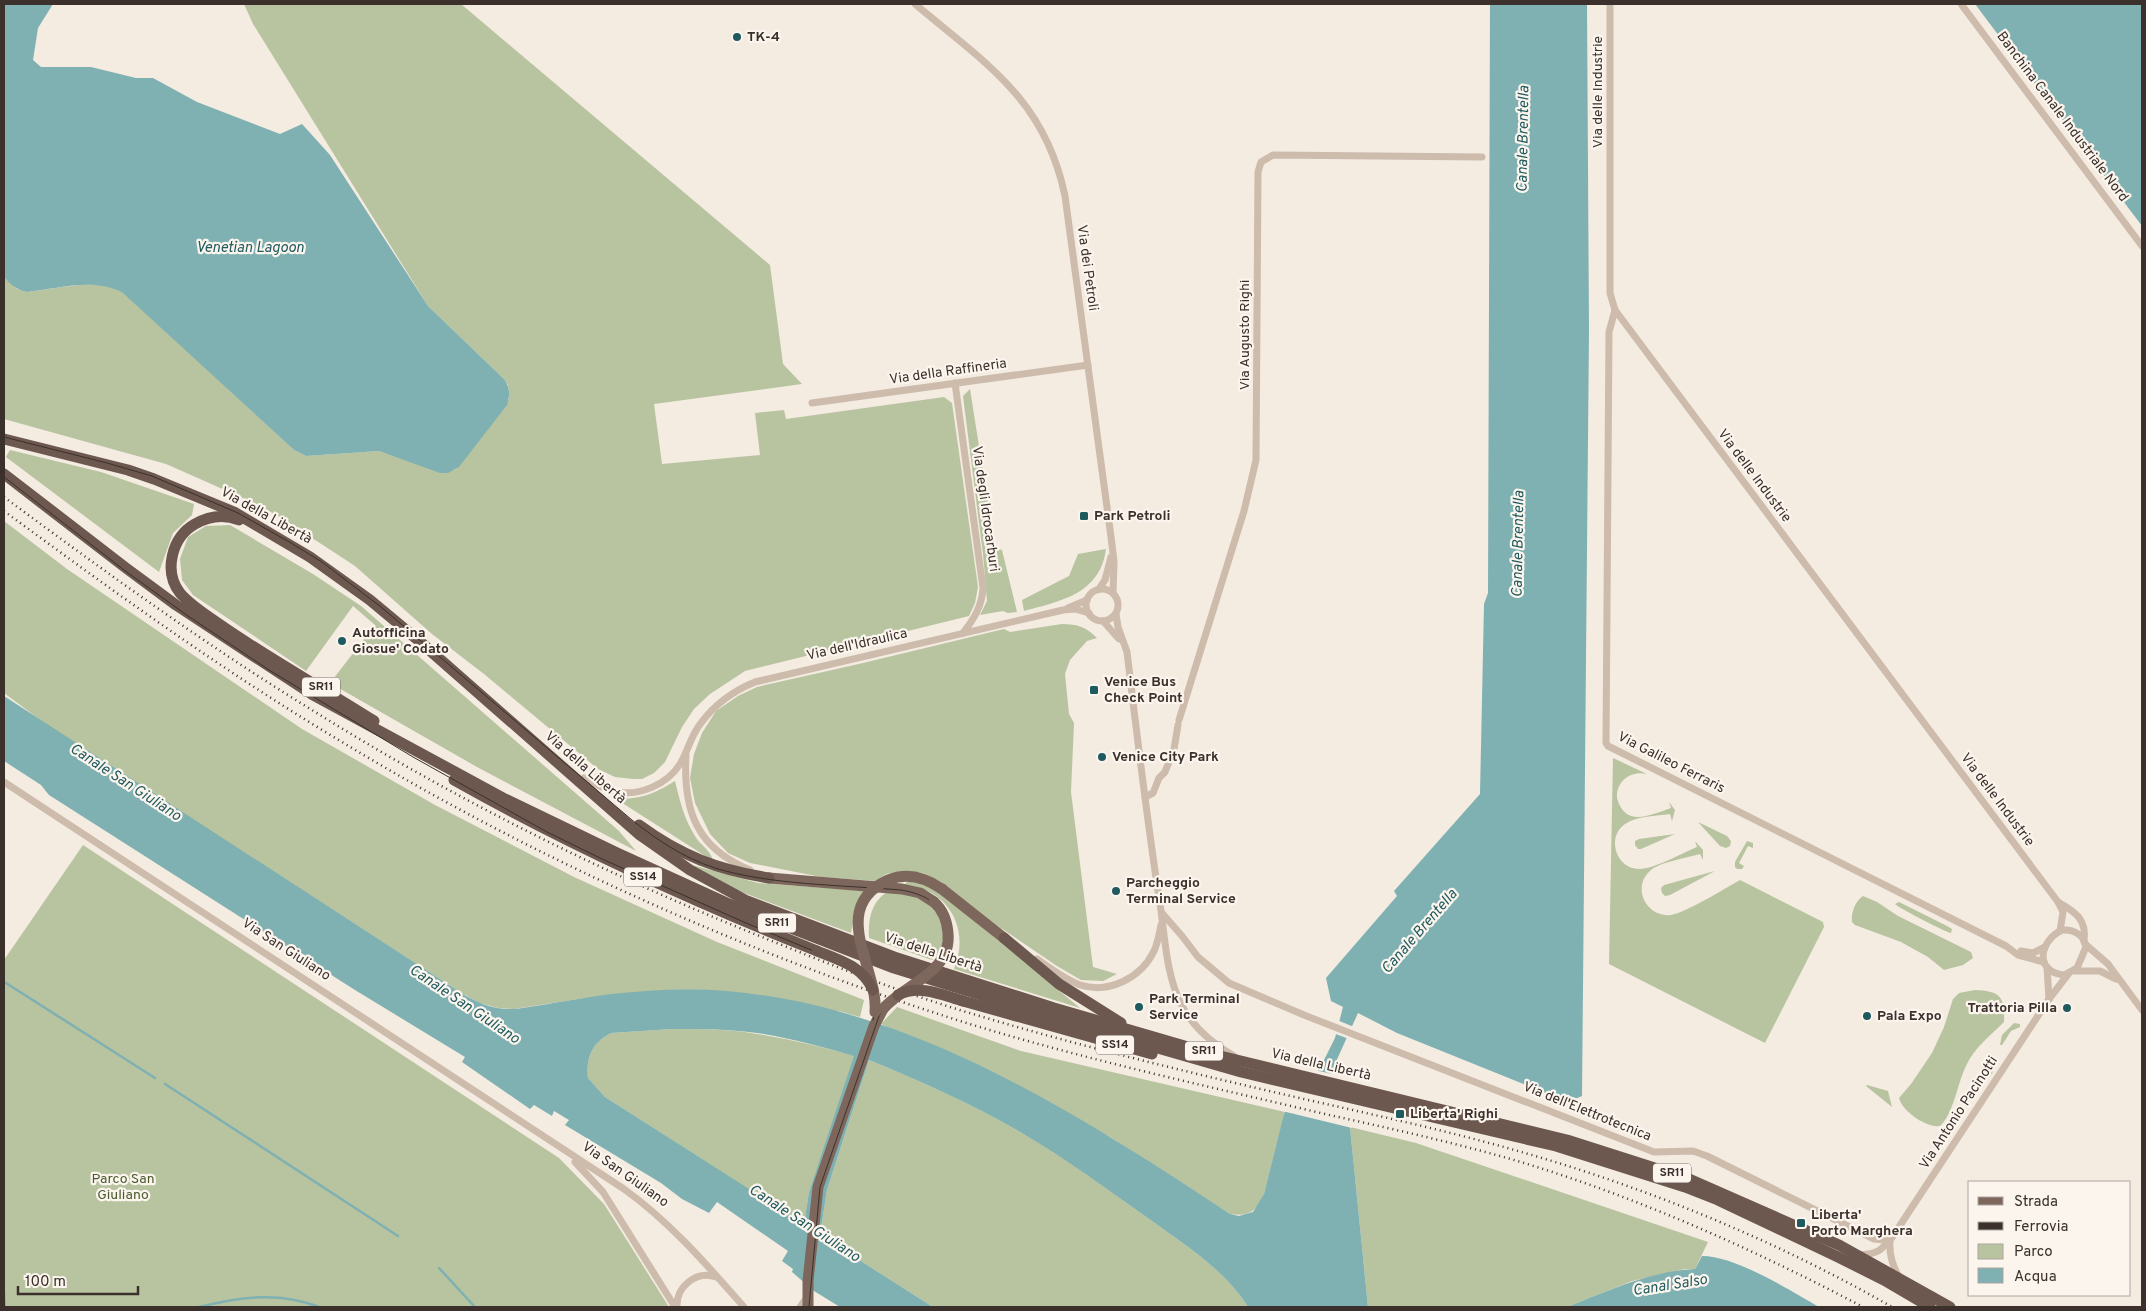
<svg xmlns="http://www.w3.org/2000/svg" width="2146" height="1311" viewBox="0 0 2146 1311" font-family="Overpass,sans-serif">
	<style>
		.green { fill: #b8c4a0 }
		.water { fill: #7fb0b2; fill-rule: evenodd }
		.pier { fill: #f4ebe1 }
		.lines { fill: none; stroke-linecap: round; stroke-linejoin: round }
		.stream { stroke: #7fb0b2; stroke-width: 2.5 }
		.minor { stroke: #cdbbac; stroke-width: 7 }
		.primary { stroke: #7d675c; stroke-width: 11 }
		.trunk { stroke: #6c584f; stroke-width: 11 }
		.tram { stroke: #3b302b; stroke-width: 1 }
		.rail { stroke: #3b302b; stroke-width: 2.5; stroke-dasharray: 1 4; stroke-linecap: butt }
		.primary-bridge { stroke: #7d675c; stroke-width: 11 }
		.trunk-bridge { stroke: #6c584f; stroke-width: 11 }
		.poi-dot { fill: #1f5a5e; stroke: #fbf5ee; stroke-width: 2 }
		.labels { text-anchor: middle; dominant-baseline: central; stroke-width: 4.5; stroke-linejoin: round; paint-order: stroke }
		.shield { fill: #fbf5ee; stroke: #756b66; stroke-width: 1 }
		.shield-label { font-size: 12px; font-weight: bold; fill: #3b302b }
		.poi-label { font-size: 14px; font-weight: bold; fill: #3b302b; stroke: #fbf5ee; text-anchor: start }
		.street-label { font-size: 14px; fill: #3b302b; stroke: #fbf5ee }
		.park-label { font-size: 14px; fill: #4a5a2e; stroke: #fbf5ee }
		.water-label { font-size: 15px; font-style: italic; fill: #1f5a5e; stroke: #fbf5ee }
	</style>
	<rect width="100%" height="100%" fill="#f4ebe1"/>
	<g class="green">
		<path d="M244 4H461L770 265 783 364 802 384 654 404 662 464 760 455 755 413 784 410 786 419 944 397 952 403 978 587 975 603 969 616 745 671 710 694 694 709 682 727 665 762 654 773 642 779H633L615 777 598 769 484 674 432 634 355 566 280 517 252 502 166 464 4 419V277L17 289 27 292C47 290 87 281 105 286 113 287 120 291 127 295L294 450 306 456 379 451 444 473 456 469 509 399 508 385 505 380 428 306 253 24Z"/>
		<polygon points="970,389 995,548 1002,550 1017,612 1008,613 1003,611 980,615 987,601 983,554 963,396"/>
		<polygon points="10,450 101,472 194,504 192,515 173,533 159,572 6,457"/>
		<polygon points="4,521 67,569 302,729 435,805 574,877 717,942 864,1000 860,1017 839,1011 585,998 514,1009 498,1008 480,1003 463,994 55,731 4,693"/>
		<polygon points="230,525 313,574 361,606 619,831 636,851 477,767 330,683 375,625 353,606 306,671 193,595 182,580 180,559 188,537 206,526"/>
		<path d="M1106 549C1100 594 1061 601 1024 611L1022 600 1069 576 1078 554Z"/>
		<path d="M1062 624C1078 624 1086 627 1097 638L1087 641 1070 660 1065 674 1069 714 1074 723 1071 792 1093 967 1117 974 1103 981 1081 980 1057 966 995 924 943 883 923 873 903 871 886 874 875 881 821 877 750 863 728 853 710 834 695 803 690 778 694 754 702 733 716 711 738 696 757 687 863 663 1004 629 1010 632Z"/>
		<path d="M1613 758 1647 774C1631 770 1616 781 1617 798 1625 828 1650 815 1671 808L1669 802 1675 810 1672 821 1670 814C1656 816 1637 816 1625 824 1606 837 1616 869 1639 869 1655 869 1682 853 1697 847L1695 841 1703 850V860L1700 854C1687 858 1659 862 1650 871 1631 888 1647 918 1671 915 1685 913 1726 888 1740 880L1823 922 1824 927 1765 1043 1609 964Z"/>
		<path d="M675 781C680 801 684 819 695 836 700 845 711 850 713 861L616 799C641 799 654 794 675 781Z"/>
		<polygon points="1698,822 1727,836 1731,841 1730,846 1726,848 1720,846"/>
		<polygon points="1675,834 1641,849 1638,849 1635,845 1635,841 1639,839"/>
		<polygon points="1747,841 1753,843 1753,848 1748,846 1739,863 1744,866 1742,869 1737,869 1735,867 1735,862"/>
		<polygon points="83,845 559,1158 604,1204 669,1307 4,1307 4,960"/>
		<polygon points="692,865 758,883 866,891 856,908 851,933 731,888"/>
		<polygon points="1715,871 1670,895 1665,896 1662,893 1661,888 1664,885"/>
		<path d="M907 882H915L936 889 1080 1008 954 969C971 929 948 888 904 885Z"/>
		<path d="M889 891C901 893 913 895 923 900 944 912 951 945 932 960L869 938C868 919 871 901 889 891Z"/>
		<path d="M1863 896 1877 902 1898 916 1971 952 1973 958 1963 965 1944 970 1928 957 1901 942 1855 925 1852 922C1851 913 1855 901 1863 896Z"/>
		<path d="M1899 902 1947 926 1952 929 1951 933C1947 933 1899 908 1895 904Z"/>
		<path d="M1975 990C2001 991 2005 997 2004 1022 1990 1036 1974 1048 1966 1066 1957 1084 1954 1113 1940 1126 1926 1128 1902 1111 1899 1098L1911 1084 1932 1053 1944 1027 1953 999 1959 993Z"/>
		<path d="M897 1007 1021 1051 1285 1112 1264 1194C1257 1211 1249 1217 1230 1214L1110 1137 881 1024Z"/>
		<polygon points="2014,1023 2020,1024 2020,1027 2011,1031 2002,1045 2000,1045 2002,1035"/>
		<path d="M672 1029C700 1029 729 1029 757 1034 790 1039 822 1047 855 1056L809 1192 804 1225 605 1097 588 1078C586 1057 592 1043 611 1033Z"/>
		<polygon points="1990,1057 1997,1058 1992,1074 1982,1082 1975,1092 1983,1063"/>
		<path d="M869 1060C920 1081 972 1104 1020 1132 1065 1157 1107 1189 1149 1219 1185 1245 1224 1269 1248 1307H933L820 1235 827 1190Z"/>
		<polygon points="1867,1085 1888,1091 1892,1107 1866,1086"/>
		<polygon points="1350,1127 1416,1143 1708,1242 1695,1269 1685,1269 1632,1281 1567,1307 1368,1307"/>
	</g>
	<g class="water">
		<path d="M4 4H53L38 28 33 60 41 67H91L136 78H153L197 102 280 134 302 124 330 155 428 306 505 380C510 388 510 397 507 405L459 467 448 473H440L379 451 306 456 294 450 123 293C94 277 58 289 27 292 17 290 11 285 4 277Z"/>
		<path d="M1490 4H1587L1589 330 1582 1096 1568 1102 1397 1033 1358 1013 1329 1077 1350 1127 1368 1307H1248C1224 1269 1185 1245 1149 1219 1107 1189 1065 1158 1020 1132 972 1104 920 1081 869 1060L827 1190 820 1235 933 1307H840L814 1291 792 1272 793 1269 782 1261 788 1251 717 1202 709 1213 682 1199 661 1183 565 1125 569 1120 554 1111 552 1116 534 1105 530 1109 462 1062 465 1057 355 990 49 795 41 785 4 761V696L466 996C476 1001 486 1006 497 1008 513 1011 527 1007 542 1005 565 1001 588 997 611 994 649 990 688 988 727 991 913 1007 1078 1114 1230 1214L1239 1216 1253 1212 1264 1194 1283 1118 1293 1088 1319 1070 1335 1038 1343 1007 1331 1001 1326 978 1397 896 1394 891 1480 794 1484 604 1488 593ZM672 1029C700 1029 729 1029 757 1033 790 1038 822 1047 854 1056L809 1192 804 1224 605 1097 588 1078C586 1057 592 1043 611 1033Z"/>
		<polygon points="1975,4 2142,4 2142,226"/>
		<path d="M1702 1256C1736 1256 1789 1290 1819 1307H1567C1608 1291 1650 1271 1695 1269Z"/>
	</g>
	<g class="pier">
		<polygon points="1337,1020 1354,1027 1349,1039 1333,1033"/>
		<polygon points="1314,1070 1333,1074 1331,1077 1350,1106 1352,1128 1282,1111 1291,1086"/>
	</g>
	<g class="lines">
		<g class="stream">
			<polyline points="6,983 155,1078"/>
			<polyline points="165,1084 398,1236"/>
			<polyline points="439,1268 475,1307"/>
			<polyline points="4,1292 5,1307"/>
			<path d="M199 1307C239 1297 279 1291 319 1307"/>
		</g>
		<g class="minor">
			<path d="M915 4C985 63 1045 99 1065 196L1111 537 1114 561 1113 593"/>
			<polyline points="1610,4 1610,293 1615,310 2058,902 2063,912 2060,931"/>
			<polyline points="1961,4 2142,246"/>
			<polyline points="1615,310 1609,332 1606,743 1608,746 2006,946 2018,955 2044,962"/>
			<path d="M955 383 983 588C982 606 974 619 963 633"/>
			<polyline points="812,403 1088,365"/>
			<polyline points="1099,589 1105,580 1111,557"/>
			<circle cx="1102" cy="605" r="16"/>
			<polyline points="1068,608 1087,600"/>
			<path d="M1116 614 1118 627 1127 652C1137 736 1147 821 1160 904 1165 937 1166 974 1181 1004 1192 1026 1213 1044 1234 1056"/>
			<polyline points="1103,621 1119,639"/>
			<polyline points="1179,720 1244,511 1256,460 1258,172 1261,162 1273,155 1482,157"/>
			<path d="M686 755C683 810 696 848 750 870"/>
			<path d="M584 778C594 783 605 790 616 792 639 796 667 785 680 764 688 751 691 735 701 723 715 704 733 691 755 682L1063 610 1075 609 1089 613"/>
			<path d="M4 782 624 1189C670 1222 707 1265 744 1307"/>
			<polyline points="1145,797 1153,793 1159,778 1165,772 1174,749 1178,725"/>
			<path d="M2058 902C2075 912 2087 919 2084 941"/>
			<polyline points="1162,913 1182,936 1198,957 1229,983 1304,1015 1654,1152 1693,1151 1707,1156 1874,1239 1885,1240 1893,1236"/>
			<path d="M2062 930C2074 929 2084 935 2086 947L2077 968 2064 975C2034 972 2039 941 2062 930Z"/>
			<polyline points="2085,944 2108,964 2142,1010"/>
			<polyline points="2021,951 2033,953 2045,947"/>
			<path d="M1037 959C1050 968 1064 979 1080 985 1109 994 1141 978 1154 951 1158 943 1159 934 1161 925"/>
			<polyline points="2047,967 2049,999"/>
			<polyline points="2074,971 2100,971 2116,979"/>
			<polyline points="575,1162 603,1192 675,1307"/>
			<path d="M1890 1241C1889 1255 1892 1265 1899 1277"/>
			<path d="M1858 1255C1878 1254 1881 1251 1893 1236L2049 999 2069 973"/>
			<path d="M677 1307C676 1287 696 1270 716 1277"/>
			<polyline points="800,1307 805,1300"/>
		</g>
		<g class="primary">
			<polyline points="769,878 902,889 920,893 934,902"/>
			<polyline points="942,889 1004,938"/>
			<polyline points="808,1307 808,1281 818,1187 874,1026 883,1009"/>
		</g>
		<g class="trunk">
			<polyline points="4,439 128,470 154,479 234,512 310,557 370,600 418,640 640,835 690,870 747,901 894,957 1054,1008 1212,1054 1567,1140 1689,1179 1839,1245 1950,1307"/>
			<polyline points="4,474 126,568 176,605 313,695 505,799 617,853 729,904 894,968 1071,1023 1241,1072 1556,1146 1685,1187 1718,1200 1836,1256 1884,1280 1930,1307"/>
			<path d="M239 520C224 514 209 516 195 524 172 537 163 571 180 593 191 606 208 616 222 626 271 660 324 689 374 721"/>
			<path d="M454 780C571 846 692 901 817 951"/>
			<path d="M639 825C681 856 718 870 769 878"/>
			<polyline points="1004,938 1059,984 1121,1023"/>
			<polyline points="963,1001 1152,1054"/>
		</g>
		<g class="tram">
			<path d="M4 437 107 463 152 476 238 513 291 543 322 562 381 607 632 820C657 840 684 858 715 868 770 885 842 885 901 890 919 893 937 900 944 918 965 974 893 979 878 1019L820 1187 809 1307"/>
			<path d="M4 477 128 573 188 616 269 670 413 757 547 832 602 859 746 923 857 969C872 983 879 1000 873 1020"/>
		</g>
		<g class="rail">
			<path d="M4 497C104 571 206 645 312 710 459 802 615 879 777 943 841 969 906 994 973 1014 1079 1046 1187 1072 1295 1097 1370 1114 1445 1130 1518 1151 1648 1188 1775 1240 1892 1307"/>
			<path d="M4 511C114 592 225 672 342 742 535 859 743 952 957 1020 1078 1058 1202 1085 1325 1114 1388 1128 1452 1142 1514 1160 1635 1196 1751 1248 1863 1307"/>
		</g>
		<g class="primary-bridge">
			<path d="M883 1009C904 984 952 973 948 933 947 921 943 910 934 902"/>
			<path d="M875 1012C879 969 827 908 888 880 907 872 926 878 942 889"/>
		</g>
		<g class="trunk-bridge">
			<path d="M817 951C840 960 862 966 873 990"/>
			<path d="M898 995C920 984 942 995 963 1001"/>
		</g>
	</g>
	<g class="poi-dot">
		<circle cx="737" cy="37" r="5"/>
		<rect x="1079" y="511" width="10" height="10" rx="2.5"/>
		<circle cx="342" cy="641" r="5"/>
		<rect x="1089" y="685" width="10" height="10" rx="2.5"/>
		<circle cx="1102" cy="757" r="5"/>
		<circle cx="1116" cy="891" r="5"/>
		<circle cx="1139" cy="1007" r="5"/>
		<circle cx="2067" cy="1008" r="5"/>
		<circle cx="1867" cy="1016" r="5"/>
		<rect x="1395" y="1109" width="10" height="10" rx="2.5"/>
		<rect x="1796" y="1218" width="10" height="10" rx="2.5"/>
	</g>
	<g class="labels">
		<g class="shield">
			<rect x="302" y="677.5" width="38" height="19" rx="4"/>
			<rect x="624" y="867.5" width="38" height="19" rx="4"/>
			<rect x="758" y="913.5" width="38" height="19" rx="4"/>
			<rect x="1096" y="1035.5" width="38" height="19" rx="4"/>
			<rect x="1185" y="1041.5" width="38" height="19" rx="4"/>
			<rect x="1653" y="1163.5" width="38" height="19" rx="4"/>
		</g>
		<g class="shield-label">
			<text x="321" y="687">SR11</text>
			<text x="643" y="877">SS14</text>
			<text x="777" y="923">SR11</text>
			<text x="1115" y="1045">SS14</text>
			<text x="1204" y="1051">SR11</text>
			<text x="1672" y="1173">SR11</text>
		</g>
		<g class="poi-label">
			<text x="747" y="37">TK-4</text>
			<text x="1094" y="516">Park Petroli</text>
			<text x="352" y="633">Autofficina<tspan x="352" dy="16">Giosue' Codato</tspan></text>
			<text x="1104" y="682">Venice Bus<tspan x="1104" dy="16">Check Point</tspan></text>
			<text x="1112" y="757">Venice City Park</text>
			<text x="1126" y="883">Parcheggio<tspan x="1126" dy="16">Terminal Service</tspan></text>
			<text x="1149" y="999">Park Terminal<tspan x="1149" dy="16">Service</tspan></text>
			<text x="2057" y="1008" text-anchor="end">Trattoria Pilla</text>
			<text x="1877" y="1016">Pala Expo</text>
			<text x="1410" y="1114">Liberta' Righi</text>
			<text x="1811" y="1215">Liberta'<tspan x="1811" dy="16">Porto Marghera</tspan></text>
		</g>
		<g class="street-label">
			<text transform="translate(1598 92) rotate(-90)">Via delle Industrie</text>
			<text transform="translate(2062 117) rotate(53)">Banchina Canale Industriale Nord</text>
			<text transform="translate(1087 268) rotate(82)">Via dei Petroli</text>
			<text transform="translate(1245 335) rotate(-90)">Via Augusto Righi</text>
			<text transform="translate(948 372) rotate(-8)">Via della Raffineria</text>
			<text transform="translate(1754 476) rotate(53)">Via delle Industrie</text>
			<text transform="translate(985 509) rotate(82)">Via degli Idrocarburi</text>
			<text transform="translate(266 516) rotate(29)">Via della Libertà</text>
			<text transform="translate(857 645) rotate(-13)">Via dell'Idraulica</text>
			<text transform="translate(1671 763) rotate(27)">Via Galileo Ferraris</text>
			<text transform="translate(585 768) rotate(41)">Via della Libertà</text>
			<text transform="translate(1997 800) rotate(53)">Via delle Industrie</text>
			<text transform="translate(286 950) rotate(33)">Via San Giuliano</text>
			<text transform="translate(933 953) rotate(18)">Via della Libertà</text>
			<text transform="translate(1321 1065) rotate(13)">Via della Libertà</text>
			<text transform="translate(1587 1112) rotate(22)">Via dell'Elettrotecnica</text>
			<text transform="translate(1959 1113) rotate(-57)">Via Antonio Pacinotti</text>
			<text transform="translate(625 1175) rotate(35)">Via San Giuliano</text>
		</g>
		<g class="park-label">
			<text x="123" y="1179">Parco San<tspan x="123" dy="16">Giuliano</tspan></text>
		</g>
		<g class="water-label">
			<text transform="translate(1524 139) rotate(-89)">Canale Brentella</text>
			<text x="250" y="248">Venetian Lagoon</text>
			<text transform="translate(1519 544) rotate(-89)">Canale Brentella</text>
			<text transform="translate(125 783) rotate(33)">Canale San Giuliano</text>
			<text transform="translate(1420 932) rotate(-49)">Canale Brentella</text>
			<text transform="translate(464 1005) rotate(34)">Canale San Giuliano</text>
			<text transform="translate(804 1224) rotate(33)">Canale San Giuliano</text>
			<text transform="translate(1670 1286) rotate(-9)">Canal Salso</text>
		</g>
	</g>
	<rect width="2146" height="1311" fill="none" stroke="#3b302b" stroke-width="10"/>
	<rect x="1968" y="1181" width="162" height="115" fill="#fbf5ee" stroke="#aea6a0"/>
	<rect x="1978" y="1197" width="25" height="8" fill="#7d675c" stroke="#aea6a0"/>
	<text x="2014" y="1206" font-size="15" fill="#3b302b">Strada</text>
	<rect x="1978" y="1222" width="25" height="8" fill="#3b302b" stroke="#aea6a0"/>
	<text x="2014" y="1231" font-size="15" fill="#3b302b">Ferrovia</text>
	<rect x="1978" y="1244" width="25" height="15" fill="#b8c4a0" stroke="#aea6a0"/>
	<text x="2014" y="1256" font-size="15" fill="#3b302b">Parco</text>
	<rect x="1978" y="1268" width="25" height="15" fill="#7fb0b2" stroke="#aea6a0"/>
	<text x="2014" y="1281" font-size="15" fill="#3b302b">Acqua</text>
	<path d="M18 1286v8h120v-8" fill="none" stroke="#3b302b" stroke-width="2.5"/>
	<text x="25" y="1286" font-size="15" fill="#3b302b" stroke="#fbf5ee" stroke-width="4" paint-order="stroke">100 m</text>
</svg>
